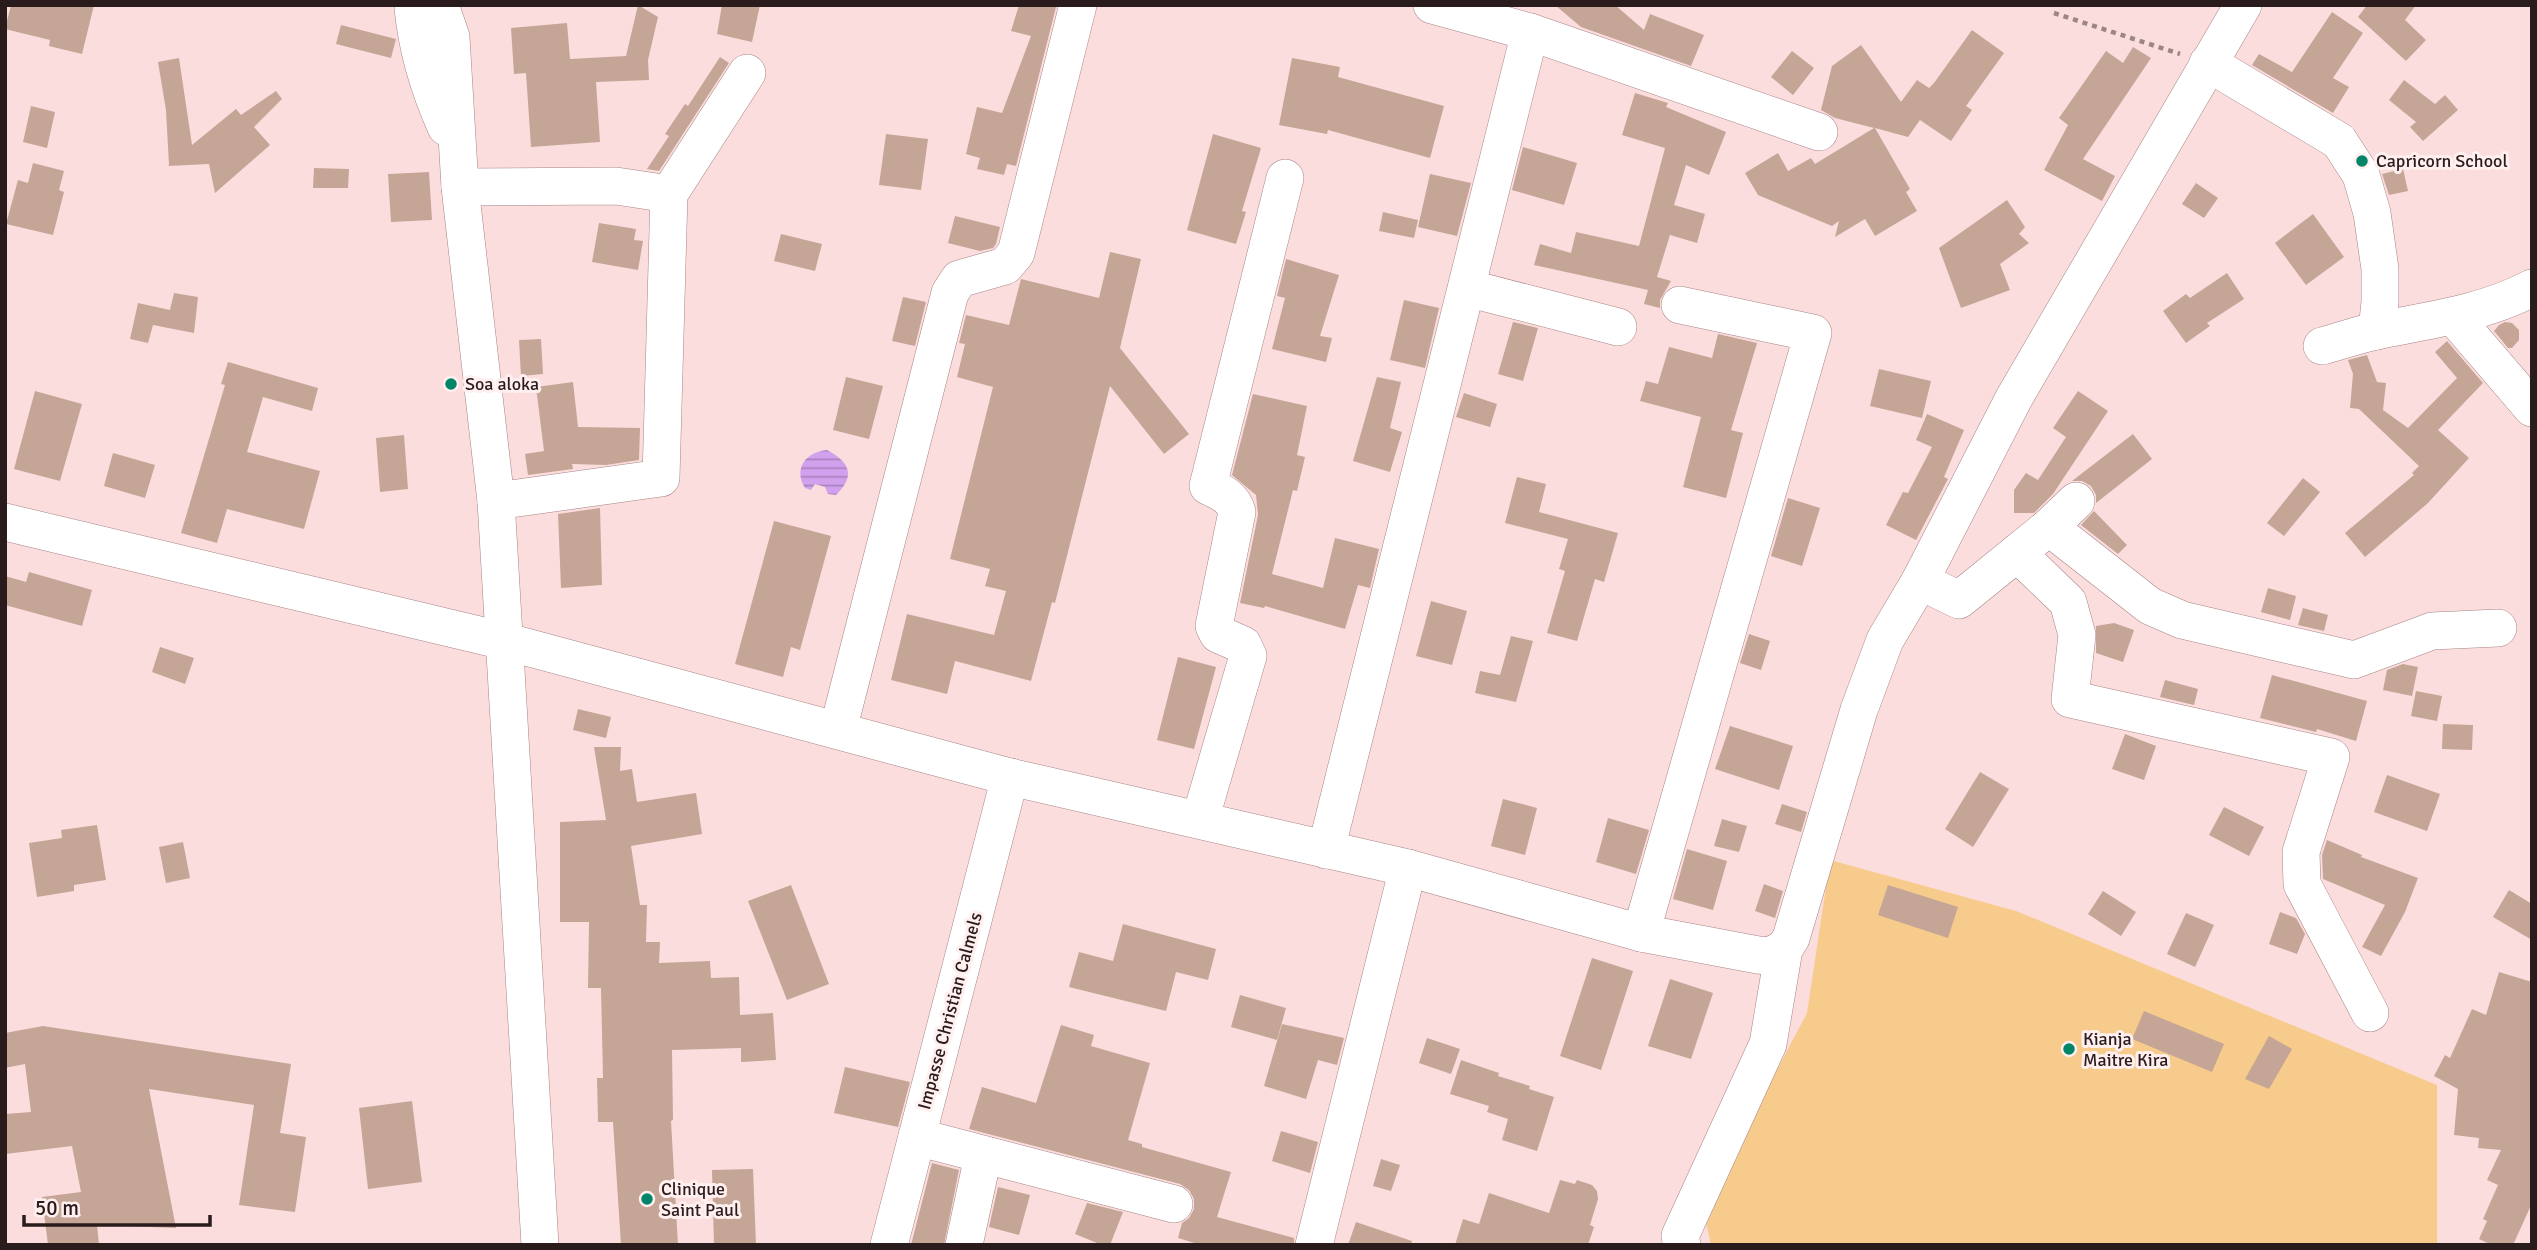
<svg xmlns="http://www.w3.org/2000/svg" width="2537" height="1250" viewBox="0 0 2537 1250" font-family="Signika,sans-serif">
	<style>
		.pitch { fill: #f6cb8b }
		.water { fill: url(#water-rules) }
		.building { fill: #c5a596 }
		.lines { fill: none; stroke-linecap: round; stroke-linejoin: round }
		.minor-casing { stroke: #a78486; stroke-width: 38 }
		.path { stroke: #9c8586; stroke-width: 4.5; stroke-dasharray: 5 5; stroke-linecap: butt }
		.minor { stroke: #fff; stroke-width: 37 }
		.poi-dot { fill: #008568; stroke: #ffefef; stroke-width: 2.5 }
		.labels { text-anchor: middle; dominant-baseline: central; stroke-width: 6; stroke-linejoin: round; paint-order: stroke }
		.poi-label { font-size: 18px; fill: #2a1c1d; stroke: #ffefef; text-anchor: start }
		.street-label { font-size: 18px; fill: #2a1c1d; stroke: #ffefef }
	</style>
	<defs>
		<pattern id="water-rules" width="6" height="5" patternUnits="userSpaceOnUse" patternTransform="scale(1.75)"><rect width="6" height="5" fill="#d1a1ed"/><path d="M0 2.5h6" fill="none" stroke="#aa82bf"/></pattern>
	</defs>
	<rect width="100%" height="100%" fill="#fcddde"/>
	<polygon class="pitch" points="1830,860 2016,911 2437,1085 2437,1245 1711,1245 1703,1209 1807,1013"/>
	<path class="water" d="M827 450C850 462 856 476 836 495L828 494 825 487 815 484 811 490 805 488C793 468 806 452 827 450Z"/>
	<g class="building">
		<polygon points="11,5 94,5 82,54 49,46 50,40 5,29"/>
		<polygon points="638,5 658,17 648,60 649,80 596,82 600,142 531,147 526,73 514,74 511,28 567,23 570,59 626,56"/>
		<polygon points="722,5 760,5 752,42 717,34"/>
		<polygon points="1019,5 1056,7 1016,166 1007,164 1004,175 977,169 980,158 966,154 977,107 1002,113 1031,36 1011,31"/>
		<polygon points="1555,5 1615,5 1644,30 1650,14 1704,35 1691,66 1581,27"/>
		<polygon points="2367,5 2416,5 2405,20 2426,40 2406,61 2358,17"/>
		<polygon points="2332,12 2363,33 2333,78 2349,87 2333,113 2252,65 2259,54 2292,72"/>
		<polygon points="341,25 396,39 391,58 336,44"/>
		<polygon points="1972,30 2004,53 1966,106 1972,110 1951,141 1920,120 1908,137 1875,128 1910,189 1906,192 1917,211 1875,236 1865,219 1835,237 1839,221 1832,226 1758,195 1745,173 1778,153 1788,171 1811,158 1815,164 1874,128 1835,118 1821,110 1832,66 1861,45 1901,102 1917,80 1929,88 1934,83"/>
		<polygon points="2133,47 2151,58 2083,159 2115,176 2102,201 2044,170 2068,125 2059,118 2106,51 2123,63"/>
		<polygon points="1792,51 1814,68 1793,95 1771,77"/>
		<polygon points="720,57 729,63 659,171 647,169 669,136 665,134 685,104 688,106"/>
		<polygon points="179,58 192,145 236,109 241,115 276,91 282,99 254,127 270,145 215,193 209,164 168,166 169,165 166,110 158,62"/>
		<polygon points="1292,58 1340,67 1338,77 1444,106 1430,158 1328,130 1327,134 1279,125"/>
		<polygon points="2404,80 2435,104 2445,95 2458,110 2423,141 2410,127 2416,122 2389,100"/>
		<polygon points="1635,93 1668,103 1666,107 1726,132 1709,175 1686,165 1674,205 1705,214 1697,243 1670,235 1657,277 1671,281 1660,300 1660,308 1644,304 1648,290 1534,265 1540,244 1571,253 1576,232 1639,246 1665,148 1622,135"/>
		<polygon points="31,106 55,112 47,148 23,142"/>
		<polygon points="886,134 928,139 921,190 879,185"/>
		<polygon points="1213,134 1261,148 1242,211 1246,212 1236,244 1187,230"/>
		<polygon points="1523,147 1577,163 1564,205 1512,190"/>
		<polygon points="33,163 64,171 59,190 64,192 53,235 6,224 18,180 28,183"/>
		<polygon points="314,168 349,169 348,188 313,188"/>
		<polygon points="2403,169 2408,191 2389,195 2382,174"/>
		<polygon points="429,172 432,220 391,222 388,174"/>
		<polygon points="1430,174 1471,183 1457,236 1418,227"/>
		<polygon points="2196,183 2218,198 2204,218 2182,204"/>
		<polygon points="2007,200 2025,227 2019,234 2029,243 2000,264 2010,290 1961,308 1939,248"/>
		<polygon points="1383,212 1418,220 1414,238 1379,231"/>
		<polygon points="2313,214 2344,257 2306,285 2275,243"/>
		<polygon points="955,216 1000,227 996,244 993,248 980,251 948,243"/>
		<polygon points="599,223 636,229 634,240 643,241 638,270 592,262"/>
		<polygon points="781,234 822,244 815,271 774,261"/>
		<polygon points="1110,252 1141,259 1120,348 1189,434 1164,454 1110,386 1055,603 1052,602 1031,681 955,661 947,694 891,680 907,614 994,635 1006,591 985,586 990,569 950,559 993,387 957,377 965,344 959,343 966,315 1009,325 1021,279 1099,298"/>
		<polygon points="1286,259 1339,275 1320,336 1332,338 1326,362 1272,349 1285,298 1277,296"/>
		<polygon points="2227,273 2244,299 2207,323 2210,326 2186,343 2163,311 2186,294 2190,298"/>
		<polygon points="174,293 198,297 194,333 153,325 148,343 130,339 138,303 170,310"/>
		<polygon points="903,297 926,302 915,346 892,341"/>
		<polygon points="1404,300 1439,308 1425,368 1390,360"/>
		<polygon points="1513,322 1538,328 1523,381 1498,374"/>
		<polygon points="2505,322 2512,323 2519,330 2519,340 2512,348 2508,348 2494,331 2499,325"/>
		<polygon points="1718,334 1757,343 1731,430 1743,433 1726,498 1683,487 1701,417 1640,401 1646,381 1658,384 1669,347 1712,358"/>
		<polygon points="541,339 543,374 521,376 519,340"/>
		<polygon points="2447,341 2483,383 2438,430 2469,458 2428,503 2365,557 2345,533 2414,475 2412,473 2419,466 2359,409 2350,408 2353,374 2348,360 2367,355 2377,382 2386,383 2383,410 2408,428 2457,378 2435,352"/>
		<polygon points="228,362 318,388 312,411 263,397 247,452 320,471 304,529 227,509 217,543 181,533 225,385 221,384"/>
		<polygon points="1879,369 1931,381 1922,418 1870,406"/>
		<polygon points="846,377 883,386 869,439 833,430"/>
		<polygon points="1377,377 1401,382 1390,428 1402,432 1390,472 1353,461"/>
		<polygon points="573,382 578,427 640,428 639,460 606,465 572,464 573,469 528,475 525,454 544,451 536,387"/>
		<polygon points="35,391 82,404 60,481 14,469"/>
		<polygon points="2078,391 2108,411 2053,494 2034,513 2014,513 2014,490 2026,473 2038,480 2066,437 2053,428"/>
		<polygon points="1464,393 1497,404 1490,427 1456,417"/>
		<polygon points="1253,394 1307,406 1297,455 1305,457 1297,491 1293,490 1272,574 1323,588 1335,538 1379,549 1370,588 1358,585 1345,629 1265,606 1264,608 1240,603 1258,515 1256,495 1232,475"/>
		<polygon points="1927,414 1964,430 1944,477 1948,479 1916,540 1886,525 1903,492 1908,493 1932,447 1916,440"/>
		<polygon points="2133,434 2152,459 2096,503 2096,495 2091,486 2082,481 2072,481"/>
		<polygon points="404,435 408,489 380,492 376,438"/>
		<polygon points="113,453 155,465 145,498 104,486"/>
		<polygon points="1517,477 1546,484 1539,512 1618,533 1604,582 1595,579 1577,641 1547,633 1565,571 1559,569 1568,539 1505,523"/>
		<polygon points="2303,478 2320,492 2284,536 2267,523"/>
		<polygon points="1788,498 1820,508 1802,566 1771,556"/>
		<polygon points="600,508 602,585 561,588 558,514"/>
		<polygon points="2094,511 2127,545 2118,554 2081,525"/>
		<polygon points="774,521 831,536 800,650 791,647 783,677 735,664"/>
		<polygon points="29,572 92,590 82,626 5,605 5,576 26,582"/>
		<polygon points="2268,588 2296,596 2290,620 2261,612"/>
		<polygon points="1431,601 1467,611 1452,665 1416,656"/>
		<polygon points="2303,608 2328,615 2324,631 2298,625"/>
		<polygon points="2114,623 2134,630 2123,662 2096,653 2096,626"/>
		<polygon points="1749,634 1770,641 1761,670 1740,663"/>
		<polygon points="1511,636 1533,641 1516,702 1475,693 1480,671 1500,675"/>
		<polygon points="160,647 194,658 185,684 152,672"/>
		<polygon points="1178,657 1216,667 1194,749 1157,740"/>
		<polygon points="2403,664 2418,667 2412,696 2383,690 2387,670"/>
		<polygon points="2272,675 2367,701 2356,741 2317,729 2316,732 2260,718"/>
		<polygon points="2165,680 2198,689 2194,705 2160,697"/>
		<polygon points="2416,691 2442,696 2437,721 2411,716"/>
		<polygon points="578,709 611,717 606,738 573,730"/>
		<polygon points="2443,724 2473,725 2472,750 2442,749"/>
		<polygon points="1730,726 1793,746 1779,790 1715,769"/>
		<polygon points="2125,734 2156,746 2144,780 2112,769"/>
		<polygon points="594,747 621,747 620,771 632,769 637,802 696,793 702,834 631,846 640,905 647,905 646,942 660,942 659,963 710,961 711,978 739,977 740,1015 773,1013 776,1060 741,1062 741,1048 672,1050 673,1120 671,1121 678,1245 621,1245 613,1122 598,1122 597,1078 603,1078 601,988 588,988 589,922 560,922 560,822 606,820"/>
		<polygon points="1980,772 2009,789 1973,847 1945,829"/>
		<polygon points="2387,775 2440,794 2427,831 2374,812"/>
		<polygon points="1503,799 1537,808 1525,855 1491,846"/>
		<polygon points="1782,804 1807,812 1801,832 1775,824"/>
		<polygon points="2224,807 2264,827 2249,856 2209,835"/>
		<polygon points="1608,818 1649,830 1636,874 1596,862"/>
		<polygon points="1722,819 1747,826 1739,852 1714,846"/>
		<polygon points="97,825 106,880 74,885 74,891 37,897 29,843 62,838 61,830"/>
		<polygon points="2327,840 2362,855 2361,857 2418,878 2405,912 2381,956 2362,947 2385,905 2323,879 2322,855"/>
		<polygon points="183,842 190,878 166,883 159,847"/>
		<polygon points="1687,849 1727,861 1713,910 1673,899"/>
		<polygon points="1764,884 1783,891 1775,918 1755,911"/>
		<polygon points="791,885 829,984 787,1000 748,901"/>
		<polygon points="1888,885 1958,907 1948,938 1878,915"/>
		<polygon points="2509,890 2532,904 2532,940 2493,917"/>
		<polygon points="2103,891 2136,912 2121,936 2088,914"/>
		<polygon points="2280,912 2296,918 2305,934 2297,954 2269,944"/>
		<polygon points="2186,913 2214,925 2195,967 2167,954"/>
		<polygon points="1123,924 1216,949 1208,980 1176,972 1166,1011 1069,987 1079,952 1113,961"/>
		<polygon points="1592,958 1633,971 1601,1070 1560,1056"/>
		<polygon points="2499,972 2532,982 2532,1203 2513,1245 2492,1245 2479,1239 2487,1221 2483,1219 2498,1185 2487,1180 2501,1150 2478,1148 2479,1138 2454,1135 2458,1089 2434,1076 2445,1055 2450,1058 2472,1009 2486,1015"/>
		<polygon points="1670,979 1713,993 1691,1059 1648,1046"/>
		<polygon points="1240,995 1286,1008 1277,1040 1231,1027"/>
		<polygon points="2144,1011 2224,1044 2212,1072 2132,1039"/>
		<polygon points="1282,1024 1344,1038 1337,1065 1318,1060 1306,1099 1264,1086"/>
		<polygon points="1061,1025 1094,1035 1091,1046 1150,1063 1128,1140 1142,1144 1142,1147 1231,1172 1217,1217 1294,1238 1294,1245 1201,1245 1178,1238 1182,1223 1189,1218 1194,1209 1194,1199 1189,1190 1180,1184 969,1129 982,1087 1036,1103"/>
		<polygon points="43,1026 291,1064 280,1133 306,1137 295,1212 239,1205 254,1105 149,1089 176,1228 97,1225 99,1245 48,1245 42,1197 81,1192 72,1146 5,1154 5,1114 31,1112 25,1064 5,1068 5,1033"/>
		<polygon points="2269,1036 2292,1049 2269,1089 2245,1079"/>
		<polygon points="1427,1038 1460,1049 1451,1074 1419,1063"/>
		<polygon points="1461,1060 1499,1073 1498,1076 1530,1086 1529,1089 1554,1097 1537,1151 1502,1140 1508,1119 1487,1112 1489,1106 1450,1094"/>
		<polygon points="845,1067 910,1082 898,1127 834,1113"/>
		<polygon points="412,1101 422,1182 368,1189 359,1108"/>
		<polygon points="1281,1131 1318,1142 1310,1173 1272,1161"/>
		<polygon points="1381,1159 1400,1165 1391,1191 1373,1186"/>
		<polygon points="932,1163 959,1170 944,1245 911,1245"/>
		<polygon points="753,1169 756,1245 714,1245 712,1170"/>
		<polygon points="1560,1180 1575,1184 1577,1180 1592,1185 1597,1191 1598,1199 1590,1225 1594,1227 1588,1245 1455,1245 1463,1219 1479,1224 1489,1193 1549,1213"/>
		<polygon points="998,1187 1030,1195 1019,1235 989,1227"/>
		<polygon points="1087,1203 1123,1212 1110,1245 1102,1245 1075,1234"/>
		<polygon points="1356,1222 1412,1241 1411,1245 1348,1245"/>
	</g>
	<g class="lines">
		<defs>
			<g id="minor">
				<path d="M415 5 413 8C417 49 429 89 446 127"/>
				<polyline points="440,5 451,37 460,187 496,501 540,1245"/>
				<polyline points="1432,5 1530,32 1819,132"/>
				<polyline points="2208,63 2339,141 2361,175 2372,213 2380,269 2380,302 2377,331"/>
				<polyline points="460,187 616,186 669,194"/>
				<polyline points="1467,288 1618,327"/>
				<polyline points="2454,317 2532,408"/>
				<path d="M2322 346C2341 341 2360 334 2380 330 2432 320 2484 313 2532 288"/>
				<polyline points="496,501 661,478 669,194 747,73"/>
				<polyline points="5,522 504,641 1010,777 1408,868 1641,933 1758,955 1769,956 1784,949"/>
				<polyline points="2049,527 2150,606 2182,620 2354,660 2432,631 2498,628"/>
				<polyline points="2017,553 2068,602 2077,635 2070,699 2331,757 2301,852 2302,884 2370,1013"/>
				<polyline points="1920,581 1959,600 2049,527 2076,501"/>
				<polyline points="838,730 950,293 959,279 1005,266 1016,253 1078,5"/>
				<path d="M1200 820 1248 656 1243 645 1218 634 1214 626 1237 512C1233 497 1221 492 1208 486L1285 178"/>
				<polyline points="1326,850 1530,32"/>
				<polyline points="1641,933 1813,333 1680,305"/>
				<polyline points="917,1137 1174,1204"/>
				<polyline points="889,1245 1010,777"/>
				<polyline points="964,1245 983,1156"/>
				<polyline points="1314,1245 1408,868"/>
				<polyline points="1682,1245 1680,1236 1768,1044 1784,949 1791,938 1859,710 1885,640 1920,581 2014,398 2243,5"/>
			</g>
		</defs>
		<use href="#minor" class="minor-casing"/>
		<polyline class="path" points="2054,13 2180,54"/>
		<use href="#minor" class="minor"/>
	</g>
	<g class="poi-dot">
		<circle cx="2362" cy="161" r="7"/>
		<circle cx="451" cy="384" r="7"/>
		<circle cx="2069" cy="1049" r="7"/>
		<circle cx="647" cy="1199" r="7"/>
	</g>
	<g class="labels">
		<g class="poi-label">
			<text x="2376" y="161">Capricorn School</text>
			<text x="465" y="384">Soa aloka</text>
			<text x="2083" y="1039">Kianja<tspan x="2083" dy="21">Maitre Kira</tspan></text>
			<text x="661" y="1189">Clinique<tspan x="661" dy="21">Saint Paul</tspan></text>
		</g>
		<g class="street-label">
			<text transform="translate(950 1011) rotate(-75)">Impasse Christian Calmels</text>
		</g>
	</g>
	<rect width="2537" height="1250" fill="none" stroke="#2a1c1d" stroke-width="14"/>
	<path d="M24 1215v10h186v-10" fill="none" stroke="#2a1c1d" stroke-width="3.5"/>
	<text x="35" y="1215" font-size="21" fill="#2a1c1d" stroke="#ffefef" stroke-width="5" paint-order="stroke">50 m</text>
</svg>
